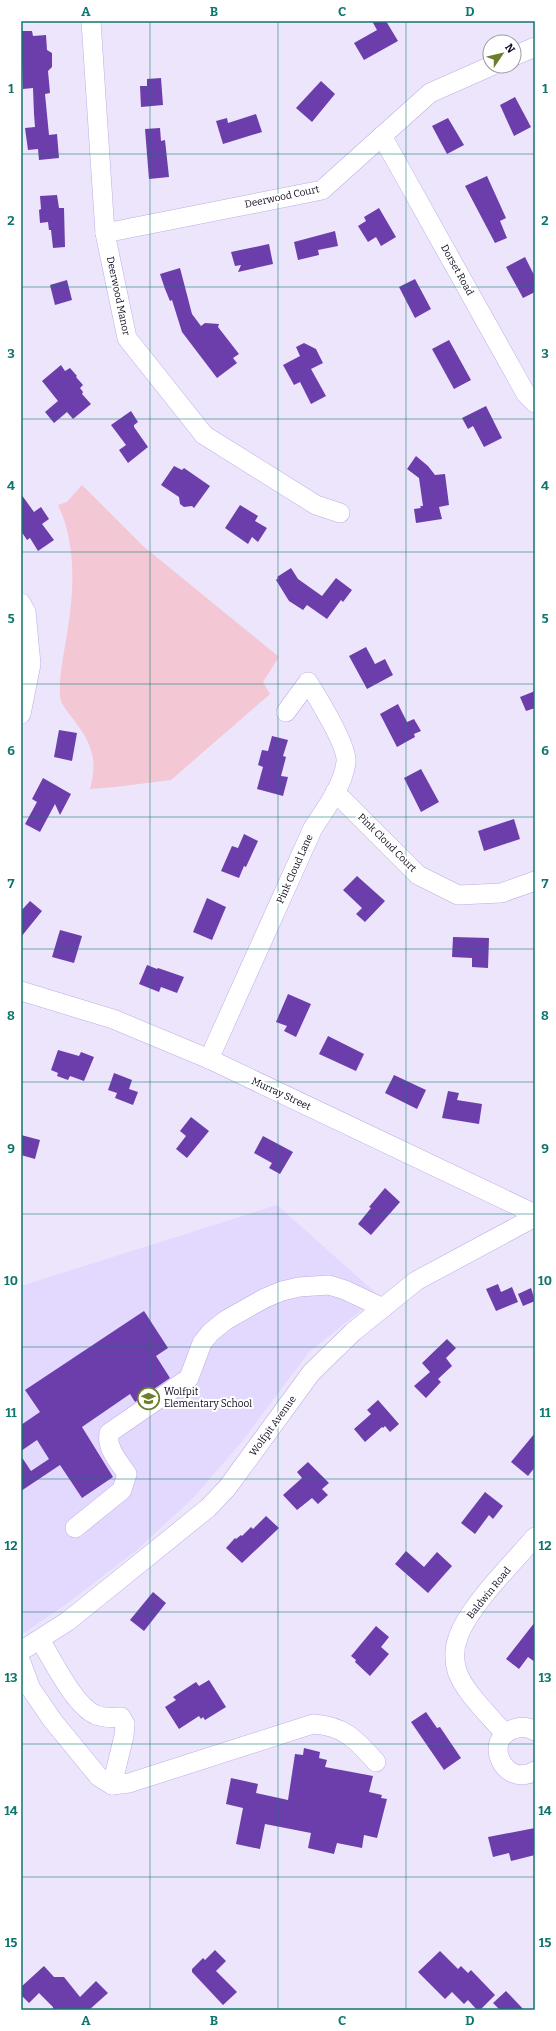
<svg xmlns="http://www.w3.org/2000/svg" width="556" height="2031" viewBox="0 0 556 2031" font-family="Bitter,serif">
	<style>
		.built { fill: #e3d8fe }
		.green { fill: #f3c7d4 }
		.building { fill: #6c3eab }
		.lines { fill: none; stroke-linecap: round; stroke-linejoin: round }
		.minor-casing { stroke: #bfade4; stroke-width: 20 }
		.minor { stroke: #fff; stroke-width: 19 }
		.grid { fill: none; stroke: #0f766e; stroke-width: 1; stroke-opacity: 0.55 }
		.labels { text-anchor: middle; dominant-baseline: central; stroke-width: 4; stroke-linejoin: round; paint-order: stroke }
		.street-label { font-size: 10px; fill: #110a1d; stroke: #fff }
		.poi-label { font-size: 10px; fill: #110a1d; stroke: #fff; text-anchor: start }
		.neatline { fill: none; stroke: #0f766e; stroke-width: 1.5 }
		.grid-label { font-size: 13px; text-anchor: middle; font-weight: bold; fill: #0f766e }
	</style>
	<rect width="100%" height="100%" fill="#ece5fc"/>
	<polygon class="built" points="277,1205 379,1296 309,1352 240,1444 193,1498 137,1550 65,1605 21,1635 21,1286"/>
	<path class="green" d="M82 485 143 546 279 657 263 682 270 694 171 780 115 787 90 789C99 757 90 741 71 716 66 710 60 702 60 695 59 674 64 654 67 634 74 593 77 544 58 505L67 502Z"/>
	<g class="building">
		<polygon points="372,21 386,21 398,41 364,60 354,43 377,30"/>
		<polygon points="21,31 32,31 33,36 46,35 47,50 52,53 52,67 48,71 50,93 45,94 49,135 57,134 59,158 39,160 38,149 28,150 25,128 35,127 34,114 33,88 23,89"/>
		<polygon points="161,78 163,105 141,107 140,86 147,86 147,79"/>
		<polygon points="321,81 335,94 312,122 296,108"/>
		<polygon points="515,97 531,127 514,136 500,105"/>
		<polygon points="256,114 262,132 223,144 216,121 227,118 228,123"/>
		<polygon points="448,118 464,145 447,154 432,126"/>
		<polygon points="160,128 161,141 165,140 169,177 149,179 145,129"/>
		<polygon points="487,176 506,218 500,221 507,238 495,243 465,186"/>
		<polygon points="57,195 59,208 64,208 65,247 53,248 51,230 49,230 48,222 40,223 39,210 41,209 40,196"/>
		<polygon points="379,208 396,237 381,246 376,237 368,242 358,226 366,221 364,217"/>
		<polygon points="335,231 338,246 318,250 319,255 298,260 294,242"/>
		<polygon points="269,244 273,264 238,272 241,265 235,266 231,252"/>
		<polygon points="525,257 535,277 535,292 523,298 506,267"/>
		<polygon points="180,268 192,314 201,326 205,323 219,324 218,327 239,354 233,358 237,363 217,378 182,332 172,300 170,301 165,289 160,274"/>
		<polygon points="415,279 431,309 415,318 399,287"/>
		<polygon points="67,280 72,300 55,305 50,285"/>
		<polygon points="449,340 471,380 454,389 432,349"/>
		<polygon points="304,343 316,349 323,363 311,369 326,396 311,404 300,382 294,385 283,365 300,356 296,347"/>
		<polygon points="61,365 65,371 70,368 77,376 76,377 83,385 80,388 83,392 82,394 91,404 73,419 67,412 54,423 45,412 58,401 42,381"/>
		<polygon points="486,406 502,438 484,447 473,426 468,429 462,418"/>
		<polygon points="131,411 138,422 134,425 134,427 148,447 128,463 119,450 126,445 111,425"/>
		<polygon points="416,456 428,466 435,475 445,474 449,505 439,507 442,519 416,523 414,509 421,508 420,506 423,506 419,478 407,469"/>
		<polygon points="174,466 182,470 184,468 210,486 194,508 192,506 184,507 180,504 179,497 161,485"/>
		<polygon points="21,494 34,512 41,507 49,519 42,524 54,540 38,551 30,538 27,540 21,531"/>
		<polygon points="240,505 258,516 255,521 267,528 258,542 252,537 248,544 225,528"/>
		<polygon points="291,568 298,579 322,596 336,578 352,590 343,602 341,600 327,619 307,605 303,610 289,601 276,580 278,578 277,577"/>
		<polygon points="366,647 375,664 385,659 393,675 367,689 349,656"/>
		<polygon points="535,691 535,708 526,711 520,697"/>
		<polygon points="398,704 407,722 414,719 421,731 414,734 415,737 397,747 380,714"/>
		<polygon points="59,730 77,733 72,761 54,757"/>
		<polygon points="272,736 288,740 283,756 286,757 281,776 288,777 283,796 257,789 263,767 258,765 262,750 268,751"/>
		<polygon points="421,769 439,802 421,812 404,778"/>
		<polygon points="43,778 71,794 60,815 55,804 40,832 25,824 37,802 32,799"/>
		<polygon points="514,819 520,839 484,851 478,831"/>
		<polygon points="244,834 258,841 246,867 244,866 239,878 221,871 232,846 238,848"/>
		<polygon points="357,876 385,901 365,922 356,914 362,908 343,890"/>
		<polygon points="207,898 226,907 212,940 193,932"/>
		<polygon points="30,901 42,911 21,937 21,911"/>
		<polygon points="60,930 82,936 74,963 52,957"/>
		<polygon points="453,937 489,938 488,968 472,967 472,958 452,957"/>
		<polygon points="147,965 157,969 158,968 184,977 177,993 161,987 159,992 139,984"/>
		<polygon points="288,994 311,1004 296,1037 284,1031 287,1026 276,1022"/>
		<polygon points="328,1036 364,1054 356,1071 319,1054"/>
		<polygon points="58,1050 79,1056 81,1052 94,1057 84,1081 70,1076 68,1080 57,1076 58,1073 51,1070"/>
		<polygon points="114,1073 132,1080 129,1089 138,1092 133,1105 115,1098 117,1093 108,1090"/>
		<polygon points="394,1075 426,1090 417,1109 385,1093"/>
		<polygon points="448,1091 459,1093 457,1100 482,1104 479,1124 442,1118"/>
		<polygon points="191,1117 209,1131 187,1158 176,1149 186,1136 180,1131"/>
		<polygon points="21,1135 40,1140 35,1159 21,1155"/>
		<polygon points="263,1136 293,1152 280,1174 269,1168 272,1163 254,1153"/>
		<polygon points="385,1188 400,1202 371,1235 358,1224 371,1208 369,1207"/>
		<polygon points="498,1284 501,1292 512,1287 518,1302 496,1311 486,1289"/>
		<polygon points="531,1288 535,1301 523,1306 518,1294"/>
		<polygon points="144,1311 168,1348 156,1356 170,1378 135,1402 130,1394 82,1427 113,1477 82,1498 60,1465 21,1491 21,1456 31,1471 49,1459 37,1440 21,1451 21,1425 40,1412 25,1390"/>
		<polygon points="447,1339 456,1348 446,1358 452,1366 438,1379 441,1382 426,1398 414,1386 430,1372 422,1363"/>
		<polygon points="378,1400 399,1424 390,1432 385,1426 383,1428 382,1427 365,1442 354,1429 371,1414 367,1410"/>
		<polygon points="535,1433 535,1467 528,1476 511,1462"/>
		<polygon points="308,1462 329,1483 322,1489 328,1495 318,1504 312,1498 297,1510 283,1495 302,1478 297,1472"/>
		<polygon points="485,1492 503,1506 493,1519 489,1515 475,1534 461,1523"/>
		<polygon points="266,1516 279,1528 242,1563 226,1548 235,1538 236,1539 241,1535 242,1536 251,1527 253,1529"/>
		<polygon points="406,1551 424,1567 437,1552 452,1566 428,1593 395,1564"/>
		<polygon points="153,1592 166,1603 144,1631 130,1620"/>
		<polygon points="535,1622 535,1662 528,1657 519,1669 506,1659"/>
		<polygon points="376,1626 389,1637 381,1647 389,1654 370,1676 355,1662 356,1660 351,1656"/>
		<polygon points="209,1680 226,1707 205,1720 203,1717 201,1719 199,1716 179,1729 165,1707 176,1700 173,1697 196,1682 199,1686"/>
		<polygon points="426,1712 437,1728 440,1727 461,1758 444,1770 411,1722"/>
		<polygon points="304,1748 320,1752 319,1758 327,1760 325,1767 373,1776 369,1792 382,1795 381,1798 387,1799 377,1838 364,1835 362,1848 337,1843 334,1854 308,1848 311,1833 265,1824 260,1849 236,1844 243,1808 226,1804 231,1778 258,1784 256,1793 288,1800 295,1754 303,1755"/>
		<polygon points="535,1828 535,1855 511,1861 509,1853 493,1857 488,1837"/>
		<polygon points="215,1950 226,1961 216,1971 237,1992 223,2005 192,1972 192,1969 203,1958 205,1960"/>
		<polygon points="440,1951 458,1969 461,1966 468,1973 471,1970 495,1995 480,2010 477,2010 468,2000 464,2004 452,1992 445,1999 418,1972"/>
		<polygon points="44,1966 54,1977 64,1977 80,1997 96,1981 108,1993 89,2010 53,2010 53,2007 39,1993 29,2003 21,1995 21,1987"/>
		<polygon points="506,1991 524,2010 500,2010 493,2003"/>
	</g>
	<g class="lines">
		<defs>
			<g id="minor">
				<polyline points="91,21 105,233 127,338 204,435 316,505 340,513"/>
				<polyline points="514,56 535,47"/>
				<polyline points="382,136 526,394 535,403"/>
				<polyline points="105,233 322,190 430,93 491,66"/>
				<polyline points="21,603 26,612 31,664 21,714"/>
				<polyline points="335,792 418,875 458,895 501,893 535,881"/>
				<polyline points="21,991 113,1019 209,1059 535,1214"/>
				<path d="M209 1059 313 828C326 808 343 786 346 762 348 746 317 697 308 682L286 712"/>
				<path d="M75 1528 122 1490 127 1474C119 1462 106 1448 109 1433L189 1378 202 1343 211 1332 226 1320 265 1298 282 1291 299 1287 329 1285 345 1290 383 1308"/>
				<path d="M40 1640C53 1660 74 1706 96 1715 104 1718 112 1718 121 1717L125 1724 124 1736 112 1785"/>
				<polyline points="21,1651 68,1621 208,1508 227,1488 311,1373 353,1332 416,1281 535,1217"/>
				<path d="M21 1662 31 1689 53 1721 99 1777 112 1785 129 1783 313 1724C345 1726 356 1740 376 1762"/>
				<path d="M535 1731C528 1727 522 1726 514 1729 482 1738 503 1789 535 1771"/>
				<path d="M505 1734C491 1717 464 1692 457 1671 454 1661 454 1648 458 1638 467 1608 513 1563 535 1537"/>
			</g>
		</defs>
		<use href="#minor" class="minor-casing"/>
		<use href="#minor" class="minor"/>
	</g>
	<path class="grid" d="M150 21V2010M278 21V2010M406 21V2010M21 154H535M21 287H535M21 419H535M21 552H535M21 684H535M21 817H535M21 949H535M21 1082H535M21 1214H535M21 1347H535M21 1479H535M21 1612H535M21 1744H535M21 1877H535"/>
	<defs>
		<symbol id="school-ring" viewBox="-11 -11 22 22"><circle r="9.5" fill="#fff" stroke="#6c7d2b" stroke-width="1.5"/><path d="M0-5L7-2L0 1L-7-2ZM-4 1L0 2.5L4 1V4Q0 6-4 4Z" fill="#6c7d2b"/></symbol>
	</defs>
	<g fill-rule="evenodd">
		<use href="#school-ring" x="136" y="1386" width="25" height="25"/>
	</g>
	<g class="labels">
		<g class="street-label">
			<text transform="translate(282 197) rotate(-12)">Deerwood Court</text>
			<text transform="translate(457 270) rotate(61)">Dorset Road</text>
			<text transform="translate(118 296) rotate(78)">Deerwood Manor</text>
			<text transform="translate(387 843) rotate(45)">Pink Cloud Court</text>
			<text transform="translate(295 869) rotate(-66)">Pink Cloud Lane</text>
			<text transform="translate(281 1094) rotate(25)">Murray Street</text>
			<text transform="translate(273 1426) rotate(-54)">Wolfpit Avenue</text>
			<text transform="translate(489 1593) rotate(-51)">Baldwin Road</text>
		</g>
		<g class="poi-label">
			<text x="164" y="1392">Wolfpit<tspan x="164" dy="12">Elementary School</tspan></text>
		</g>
	</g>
	<rect width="556" height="2031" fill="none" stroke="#ffffff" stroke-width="44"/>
	<g transform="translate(502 54) rotate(55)"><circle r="19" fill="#ffffff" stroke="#a09da5"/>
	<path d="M0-3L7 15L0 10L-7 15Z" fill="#6c7d2b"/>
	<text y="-6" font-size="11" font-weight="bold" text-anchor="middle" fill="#110a1d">N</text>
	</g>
	<rect x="22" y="22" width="512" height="1987" class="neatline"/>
	<g class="grid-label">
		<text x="86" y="16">A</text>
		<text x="214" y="16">B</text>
		<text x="342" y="16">C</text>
		<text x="470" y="16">D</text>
		<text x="11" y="93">1</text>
		<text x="545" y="93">1</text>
		<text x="11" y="225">2</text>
		<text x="545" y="225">2</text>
		<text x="11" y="358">3</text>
		<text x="545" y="358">3</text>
		<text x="11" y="490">4</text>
		<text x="545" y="490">4</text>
		<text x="11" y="623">5</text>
		<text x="545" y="623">5</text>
		<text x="11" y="755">6</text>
		<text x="545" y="755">6</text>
		<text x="11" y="888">7</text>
		<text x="545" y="888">7</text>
		<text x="11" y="1020">8</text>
		<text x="545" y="1020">8</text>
		<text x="11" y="1153">9</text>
		<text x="545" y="1153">9</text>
		<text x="11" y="1285">10</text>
		<text x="545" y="1285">10</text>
		<text x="11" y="1417">11</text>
		<text x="545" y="1417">11</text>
		<text x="11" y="1550">12</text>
		<text x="545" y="1550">12</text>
		<text x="11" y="1682">13</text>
		<text x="545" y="1682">13</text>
		<text x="11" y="1815">14</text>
		<text x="545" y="1815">14</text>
		<text x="11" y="1947">15</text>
		<text x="545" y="1947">15</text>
		<text x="86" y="2025">A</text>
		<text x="214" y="2025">B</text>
		<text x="342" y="2025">C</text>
		<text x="470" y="2025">D</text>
	</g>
</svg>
